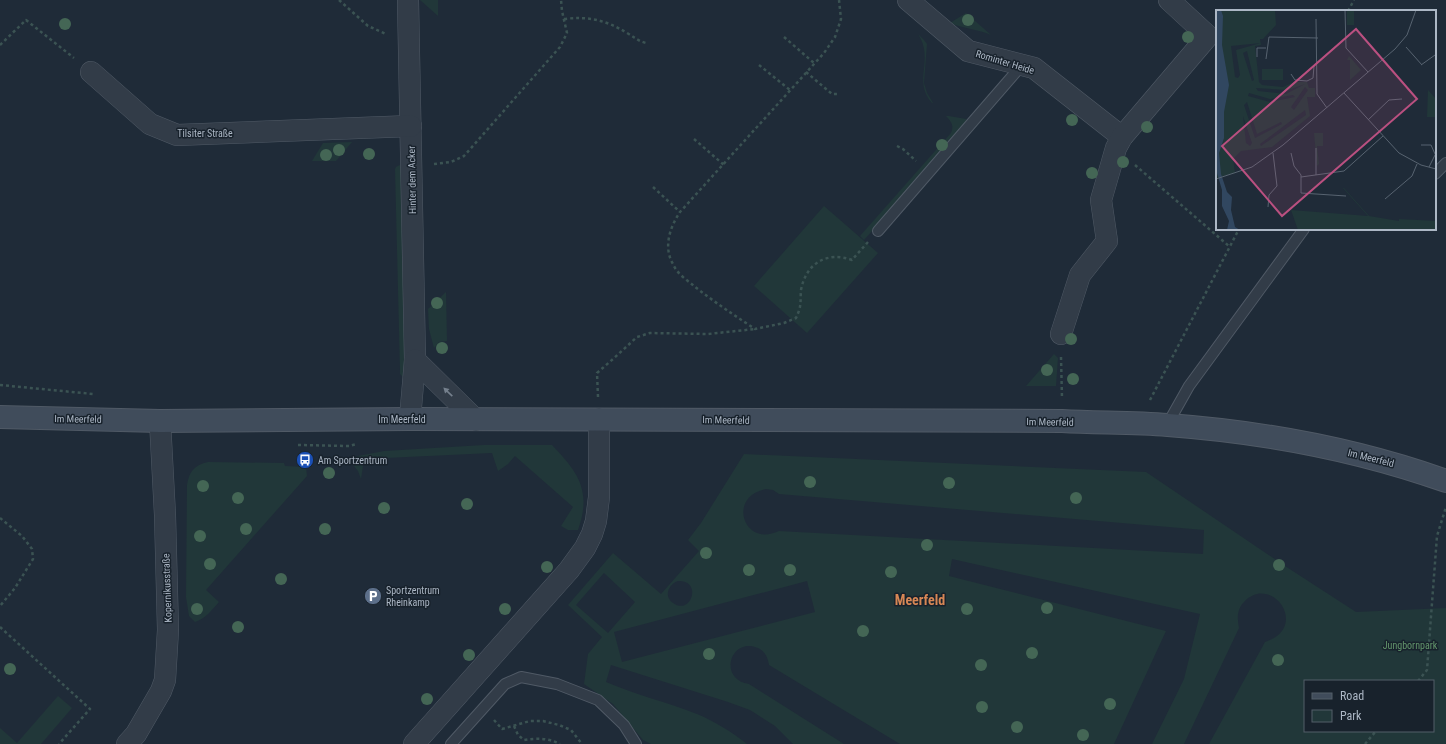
<svg xmlns="http://www.w3.org/2000/svg" width="1446" height="744" viewBox="0 0 1446 744" font-family="'Roboto Condensed',sans-serif">
	<style>
		.green { fill: #213739; fill-rule: evenodd }
		.lines { fill: none; stroke-linecap: round; stroke-linejoin: round }
		.lane-casing { stroke: #505a66; stroke-width: 12 }
		.street-casing { stroke: #505a66; stroke-width: 22 }
		.secondary-casing { stroke: #505a66; stroke-width: 24 }
		.path { stroke: #3b5353; stroke-width: 2.5; stroke-dasharray: 3 3; stroke-linecap: butt }
		.lane { stroke: #323c48; stroke-width: 10 }
		.street { stroke: #323c48; stroke-width: 21 }
		.secondary { stroke: #404c5b; stroke-width: 22 }
		.tree { fill: #465 }
		.oneway { fill: #75808d }
		.labels { text-anchor: middle; dominant-baseline: central; stroke-width: 3; stroke-linejoin: round; paint-order: stroke }
		.street-label { font-size: 10px; fill: #acb7c5; stroke: #18222c }
		.poi-label { font-size: 10px; fill: #acb7c5; stroke: #18222c; text-anchor: start }
		.park-label { font-size: 10px; fill: #63966c; stroke: #18222c }
		.district-label { font-size: 14px; font-weight: bold; fill: #d78755; stroke: #18222c }
		.inset-road { fill: none; stroke: #576370; stroke-width: 1 }
		.view { fill: #ba5080; fill-opacity: 0.15; stroke: #ba5080; stroke-width: 2 }
		.inset-edge { fill: none; stroke: #acb7c5; stroke-width: 2 }
	</style>
	<rect width="100%" height="100%" fill="#1f2b38"/>
	<g class="green">
		<polygon points="420,0 438,0 438,16"/>
		<path d="M966 13 991 35C978 29 964 29 950 23Z"/>
		<path d="M918 34 924 40 927 44 924 83 927 93 933 103H932C912 80 935 60 918 34Z"/>
		<path d="M946 116H949L966 119 968 123 864 240 860 236 951 133C954 126 952 122 946 116Z"/>
		<polygon points="352,142 336,161 312,161 323,143"/>
		<polygon points="400,165 402,170 408,366 404,378 400,374 400,370 395,169 396,167"/>
		<polygon points="824,206 878,253 807,333 754,286"/>
		<polygon points="446,292 447,341 439,342 434,348 429,329 428,309"/>
		<polygon points="1054,354 1058,358 1056,386 1026,386"/>
		<path d="M484 445H552C578 472 592 491 578 530H568L561 526 573 507 515 456 508 464 498 471 492 453 364 459 361 479 358 471 349 460 353 457 384 451Z"/>
		<path d="M744 454 1146 472 1285 566 1356 612 1446 608V744H1209L1265 642C1311 627 1271 573 1244 602 1237 609 1237 618 1239 628L1184 744H1152L1184 679 1200 614 952 559 949 576 1166 631 1114 744H900L769 665C768 658 765 651 758 648 731 636 717 679 749 684L844 744H793L775 726 750 710 728 702 611 665 606 682C636 695 667 702 697 714 714 721 732 732 747 744H651L643 740 613 704 584 684 588 654 602 637 568 605 613 553 661 594 699 551 688 540 701 523ZM766 489 773 490 779 494 1204 530 1203 554 779 531C743 548 727 496 766 489ZM604 573 635 602 608 633 576 605ZM678 581C703 580 691 616 673 603 663 596 669 584 678 581ZM807 581 815 612 622 662 614 632ZM1305 681H1433V731H1305Z"/>
		<path d="M208 462 284 463 285 466 306 467 307 476 206 590 219 602C212 610 205 619 195 622L189 616 186 597 187 485C189 472 194 465 208 462Z"/>
		<polygon points="58,696 72,708 41,744 0,744 0,728 17,743"/>
	</g>
	<g class="lines">
		<defs>
			<g id="lane">
				<polyline points="1435,174 1446,163"/>
				<polyline points="878,231 1022,65"/>
				<polyline points="1167,425 1189,386 1304,229"/>
				<polyline points="451,744 505,684 521,677 557,684 598,700 624,725 636,744"/>
			</g>
			<g id="street">
				<polyline points="408,0 415,360 410,419"/>
				<polyline points="908,0 968,51 1034,68 1122,137"/>
				<polyline points="91,72 150,124 177,135 411,126"/>
				<polyline points="1061,334 1080,275 1107,241 1101,200 1116,148 1122,137 1208,36 1169,0"/>
				<polyline points="415,360 476,420"/>
				<polyline points="127,744 136,734 161,691 165,680 168,630 165,515 160,421"/>
				<polyline points="414,744 569,570 585,548 592,534 596,521 599,497 599,419"/>
			</g>
			<path id="secondary" d="M0 417 160 421 410 419 1062 421C1097 423 1133 422 1168 425 1263 432 1356 449 1446 481"/>
		</defs>
		<use href="#lane" class="lane-casing"/>
		<use href="#street" class="street-casing"/>
		<use href="#secondary" class="secondary-casing"/>
		<g class="path">
			<polyline points="339,0 368,26 386,34"/>
			<path d="M839 0 841 19 835 37 824 53 680 212C670 227 663 247 673 264 677 274 687 280 694 286 714 302 734 315 755 329L784 323 796 318C802 305 800 303 801 290 806 263 827 251 852 260L868 242"/>
			<polyline points="1348,11 1354,0"/>
			<path d="M564 19C588 16 606 20 627 33 634 37 638 41 646 43"/>
			<polyline points="784,37 814,63"/>
			<polyline points="0,45 26,20 74,58"/>
			<polyline points="759,65 790,90"/>
			<polyline points="806,72 832,94 837,94"/>
			<polyline points="694,139 724,165"/>
			<polyline points="897,146 903,149 916,161"/>
			<polyline points="434,164 451,162 464,156 560,47 567,33 562,11 561,0"/>
			<polyline points="1135,165 1230,247"/>
			<polyline points="653,187 680,212"/>
			<polyline points="1061,357 1062,398"/>
			<polyline points="0,385 93,394"/>
			<polyline points="598,397 597,373 613,359 637,337 650,333 708,334 755,329"/>
			<polyline points="1150,400 1239,229"/>
			<polyline points="298,445 349,446 357,444"/>
			<polyline points="0,518 22,536 32,549 33,559 15,588 0,606"/>
			<polyline points="0,627 90,709 59,744"/>
			<polyline points="1418,681 1427,670 1437,536 1446,507"/>
			<polyline points="494,720 502,729 530,721 543,721 559,725 571,730 582,744"/>
			<path d="M514 726 518 735 524 740C537 738 548 738 560 744"/>
			<polyline points="1365,744 1376,731"/>
		</g>
		<use href="#lane" class="lane"/>
		<use href="#street" class="street"/>
		<use href="#secondary" class="secondary"/>
	</g>
	<g class="tree">
		<circle cx="968" cy="20" r="6"/>
		<circle cx="65" cy="24" r="6"/>
		<circle cx="1188" cy="37" r="6"/>
		<circle cx="1072" cy="120" r="6"/>
		<circle cx="1147" cy="127" r="6"/>
		<circle cx="942" cy="145" r="6"/>
		<circle cx="339" cy="150" r="6"/>
		<circle cx="369" cy="154" r="6"/>
		<circle cx="326" cy="155" r="6"/>
		<circle cx="1123" cy="162" r="6"/>
		<circle cx="1092" cy="173" r="6"/>
		<circle cx="437" cy="303" r="6"/>
		<circle cx="1071" cy="339" r="6"/>
		<circle cx="442" cy="348" r="6"/>
		<circle cx="1047" cy="370" r="6"/>
		<circle cx="1073" cy="379" r="6"/>
		<circle cx="329" cy="473" r="6"/>
		<circle cx="810" cy="482" r="6"/>
		<circle cx="949" cy="483" r="6"/>
		<circle cx="203" cy="486" r="6"/>
		<circle cx="238" cy="498" r="6"/>
		<circle cx="1076" cy="498" r="6"/>
		<circle cx="467" cy="504" r="6"/>
		<circle cx="384" cy="508" r="6"/>
		<circle cx="246" cy="529" r="6"/>
		<circle cx="325" cy="529" r="6"/>
		<circle cx="200" cy="536" r="6"/>
		<circle cx="927" cy="545" r="6"/>
		<circle cx="706" cy="553" r="6"/>
		<circle cx="210" cy="564" r="6"/>
		<circle cx="1279" cy="565" r="6"/>
		<circle cx="547" cy="567" r="6"/>
		<circle cx="749" cy="570" r="6"/>
		<circle cx="790" cy="570" r="6"/>
		<circle cx="891" cy="572" r="6"/>
		<circle cx="281" cy="579" r="6"/>
		<circle cx="1047" cy="608" r="6"/>
		<circle cx="197" cy="609" r="6"/>
		<circle cx="505" cy="609" r="6"/>
		<circle cx="967" cy="609" r="6"/>
		<circle cx="238" cy="627" r="6"/>
		<circle cx="863" cy="631" r="6"/>
		<circle cx="1032" cy="653" r="6"/>
		<circle cx="709" cy="654" r="6"/>
		<circle cx="469" cy="655" r="6"/>
		<circle cx="1278" cy="660" r="6"/>
		<circle cx="981" cy="665" r="6"/>
		<circle cx="10" cy="669" r="6"/>
		<circle cx="427" cy="699" r="6"/>
		<circle cx="1110" cy="704" r="6"/>
		<circle cx="982" cy="707" r="6"/>
		<circle cx="1017" cy="727" r="6"/>
		<circle cx="1083" cy="735" r="6"/>
	</g>
	<defs><path id="oneway-solid" d="M-6-.8H1V-3.2L6.5 0L1 3.2V.8H-6Z"/></defs>
	<use class="oneway" href="#oneway-solid" transform="translate(448 392) rotate(-136)"/>
	<defs>
		<symbol id="bus-disc" viewBox="-11 -11 22 22"><circle r="9.5" fill="#1a4fb4" stroke="#18222c"/><path d="M-5-6H5V4H4V6H2V4H-2V6H-4V4H-5ZM-3.5-4V0h7V-4ZM-3.5 1.2v1.5H-2V1.2ZM2 1.2v1.5H3.5V1.2Z" fill="#fff"/></symbol>
		<symbol id="parking-disc" viewBox="-11 -11 22 22"><circle r="9.5" fill="#5c6f8a" stroke="#18222c"/><path d="M-3.5-5.5H1a3.5 3.5 0 0 1 0 7H-1V5.5H-3.5ZM-1-3.4V-.6H.8a1.4 1.4 0 0 0 0-2.8Z" fill="#fff"/></symbol>
	</defs>
	<g fill-rule="evenodd">
		<use href="#bus-disc" x="295" y="450" width="20" height="20"/>
		<use href="#parking-disc" x="363" y="586" width="20" height="20"/>
	</g>
	<g class="labels">
		<g class="street-label">
			<text transform="translate(1005 62) rotate(17)">Rominter Heide</text>
			<text x="205" y="133">Tilsiter Straße</text>
			<text transform="translate(412 180) rotate(-91)">Hinter dem Acker</text>
			<text transform="translate(78 419) rotate(1)">Im Meerfeld</text>
			<text x="402" y="419">Im Meerfeld</text>
			<text transform="translate(726 420) rotate(1)">Im Meerfeld</text>
			<text transform="translate(1050 422) rotate(1)">Im Meerfeld</text>
			<text transform="translate(1371 458) rotate(14)">Im Meerfeld</text>
			<text transform="translate(167 588) rotate(-92)">Kopernikusstraße</text>
		</g>
		<g class="poi-label">
			<text x="318" y="460">Am Sportzentrum</text>
			<text x="386" y="590">Sportzentrum<tspan x="386" dy="12">Rheinkamp</tspan></text>
		</g>
		<g class="park-label">
			<text x="1410" y="645">Jungbornpark</text>
		</g>
		<g class="district-label">
			<text x="920" y="600">Meerfeld</text>
		</g>
	</g>
	<g transform="translate(1216 10)">
		<rect width="220" height="220" fill="#1f2b38"/>
		<path d="M0 0H59L60 15 47 29H44L45 35 39 36 43 72 46 75 67 77 78 72H91L93 78H99V87H91L94 106 56 137 25 141 17 149 19 163 0 168ZM45 33 20 40 24 65 22 68 19 67 15 36ZM31 41 38 70 36 71 27 43ZM89 74 70 84 42 81 40 78 72 80ZM89 77 92 80 78 100 75 97ZM33 83 54 89 77 85 79 87 54 92 32 86ZM31 92 41 124 65 112 66 114 39 128 28 95ZM89 100 90 105 45 136 44 134ZM27 106 36 133 34 136 30 133ZM131 0H138V15H131ZM133 46 145 60 134 70V50H131ZM46 59H67V70H46ZM212 80 220 89V107H211ZM98 123H107V136H101L103 154 101 156ZM127 178H128L153 206 183 211V209L220 211V220H82L75 200 152 206Z" fill="#213739" fill-rule="evenodd"/>
		<path d="M0 0H5L7 6 6 35 13 75 8 102V128L3 143 5 164 11 182 16 187 15 200 19 217 24 220H11L13 211 6 196V180L1 163Z" fill="#314760"/>
		<path class="inset-road" d="M129 0 130 38 152 62M100 9 101 84 111 98M190 37 206 55M41 47V38H50M50 49 53 27 102 28M205 55 219 45M75 64 79 70 91 71 97 68 98 56M128 83 183 143 205 155 220 159M152 110 173 90 186 89M205 135H215L219 144M75 143 78 156 85 165V183L130 186M213 157 220 143M100 165V138M85 167 128 161 167 126M0 169 36 157 67 135 179 39 191 25 200 0M169 189 196 166 201 154M52 197 53 185 61 176 57 143"/>
		<path class="view" d="M140 19 201 89 66 206 6 136Z"/>
		<rect width="220" height="220" class="inset-edge"/>
	</g>
	<rect x="1304" y="680" width="130" height="52" fill="#18222c" stroke="#535e69"/>
	<rect x="1312" y="693" width="20" height="6" fill="#404c5b" stroke="#535e69"/>
	<text x="1340" y="700" font-size="12" fill="#acb7c5">Road</text>
	<rect x="1312" y="710" width="20" height="12" fill="#213739" stroke="#535e69"/>
	<text x="1340" y="720" font-size="12" fill="#acb7c5">Park</text>
</svg>
